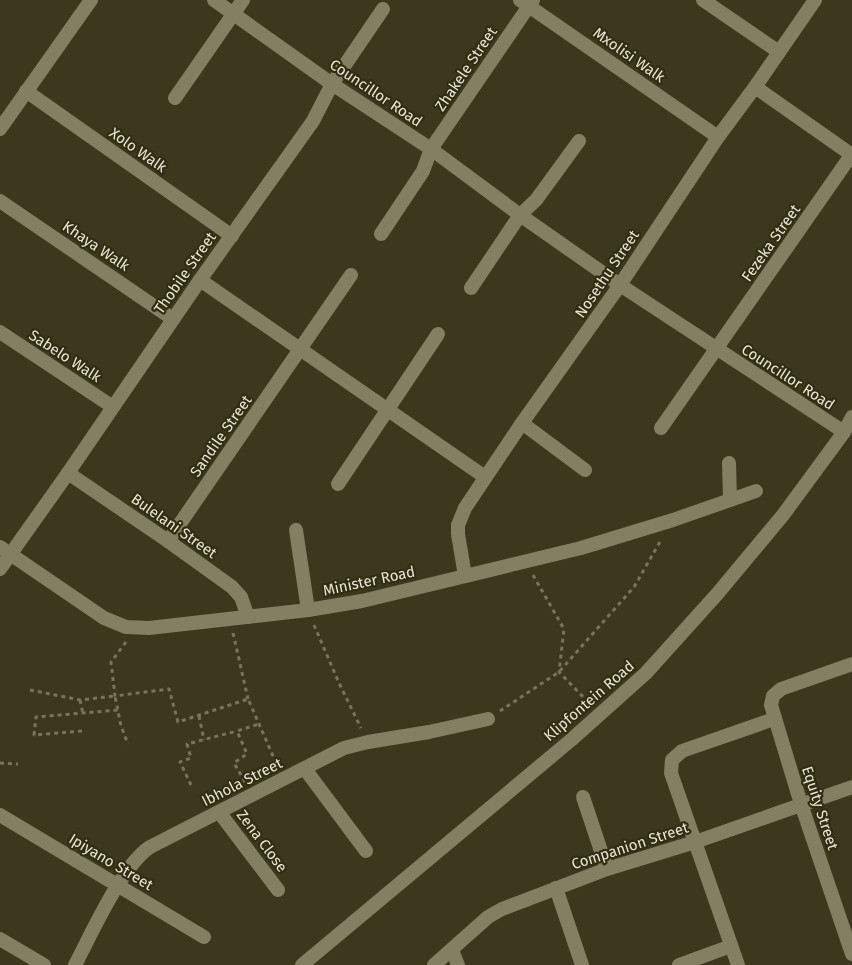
<svg xmlns="http://www.w3.org/2000/svg" width="852" height="965" viewBox="0 0 852 965" font-family="'Fira Sans',sans-serif">
	<style>
		.lines { fill: none; stroke-linecap: round; stroke-linejoin: round }
		.path { stroke: #77745d; stroke-width: 3; stroke-dasharray: 4 4; stroke-linecap: butt }
		.minor { stroke: #837f62; stroke-width: 14 }
		.tertiary { stroke: #837f62; stroke-width: 14 }
		.labels { text-anchor: middle; dominant-baseline: central; stroke-width: 4.5; stroke-linejoin: round; paint-order: stroke }
		.street-label { font-size: 15px; fill: #e7e5d5; stroke: #312e13 }
	</style>
	<rect width="100%" height="100%" fill="#3c381d"/>
	<g class="lines">
		<g class="path">
			<polyline points="533,575 564,629 559,672 589,703"/>
			<polyline points="314,625 339,683 361,728"/>
			<polyline points="233,633 248,699"/>
			<polyline points="126,642 111,662 115,696 169,689 178,722 248,699 277,765"/>
			<polyline points="30,690 80,700 115,696 121,726 128,744"/>
			<polyline points="80,700 83,714"/>
			<polyline points="500,711 559,672 634,587 661,540"/>
			<polyline points="199,716 204,740"/>
			<polyline points="82,731 34,735 36,717 118,710"/>
			<polyline points="0,763 18,764"/>
			<polyline points="245,782 234,763 247,754 237,731 259,724"/>
			<polyline points="191,785 180,762 191,758 187,744 237,731"/>
		</g>
		<g class="minor">
			<polyline points="214,0 332,84 431,149 520,215 620,285 844,432"/>
			<polyline points="520,0 718,137"/>
			<polyline points="703,0 779,52"/>
			<polyline points="755,87 852,155"/>
			<polyline points="26,91 232,236"/>
			<polyline points="175,98 243,0"/>
			<polyline points="0,129 91,0"/>
			<polyline points="0,201 173,319"/>
			<polyline points="381,234 423,171 431,149 533,0"/>
			<polyline points="200,280 485,477"/>
			<polyline points="471,288 520,215 536,200 579,141"/>
			<polyline points="0,332 113,407"/>
			<polyline points="522,423 585,470"/>
			<polyline points="661,428 852,154"/>
			<polyline points="729,463 730,499"/>
			<polyline points="68,473 168,541 232,587 241,597 248,617"/>
			<polyline points="338,484 438,334"/>
			<polyline points="296,530 308,610"/>
			<polyline points="168,541 351,275"/>
			<polyline points="0,547 104,618 126,627 149,628 308,610 362,601 581,548 673,520 756,491"/>
			<polyline points="0,569 68,473 200,280 313,121 332,84 383,9"/>
			<polyline points="465,576 458,534 458,525 465,508 522,423 620,285 718,137 755,87 815,0"/>
			<polyline points="852,664 781,689 773,696 771,705 801,804 852,954"/>
			<polyline points="305,769 366,851"/>
			<polyline points="583,797 607,869"/>
			<polyline points="219,812 278,890"/>
			<polyline points="0,815 204,937"/>
			<polyline points="556,888 582,965"/>
			<polyline points="0,939 44,965"/>
			<polyline points="452,950 458,965"/>
			<path d="M75 965C91 935 122 865 150 847L344 748 368 742 429 732 488 719"/>
			<polyline points="434,965 488,917 502,909 607,869 695,842 852,787"/>
			<polyline points="679,965 731,946"/>
			<polyline points="738,965 671,773 672,760 682,751 774,719"/>
		</g>
		<polyline class="tertiary" points="302,965 571,740 646,673 718,593 783,515 844,432 852,417"/>
	</g>
	<g class="labels">
		<g class="street-label">
			<text transform="translate(629 55) rotate(35)">Mxolisi Walk</text>
			<text transform="translate(466 69) rotate(-56)">Zhakele Street</text>
			<text transform="translate(376 93) rotate(34)">Councillor Road</text>
			<text transform="translate(138 150) rotate(35)">Xolo Walk</text>
			<text transform="translate(771 243) rotate(-55)">Fezeka Street</text>
			<text transform="translate(96 246) rotate(34)">Khaya Walk</text>
			<text transform="translate(185 273) rotate(-55)">Thobile Street</text>
			<text transform="translate(607 274) rotate(-56)">Nosethu Street</text>
			<text transform="translate(65 356) rotate(33)">Sabelo Walk</text>
			<text transform="translate(788 377) rotate(33)">Councillor Road</text>
			<text transform="translate(221 436) rotate(-55)">Sandile Street</text>
			<text transform="translate(174 526) rotate(35)">Bulelani Street</text>
			<text transform="translate(369 581) rotate(-12)">Minister Road</text>
			<text transform="translate(589 701) rotate(-41)">Klipfontein Road</text>
			<text transform="translate(242 782) rotate(-27)">Ibhola Street</text>
			<text transform="translate(820 808) rotate(72)">Equity Street</text>
			<text transform="translate(262 841) rotate(53)">Zena Close</text>
			<text transform="translate(630 846) rotate(-18)">Companion Street</text>
			<text transform="translate(111 862) rotate(31)">Ipiyano Street</text>
		</g>
	</g>
</svg>
